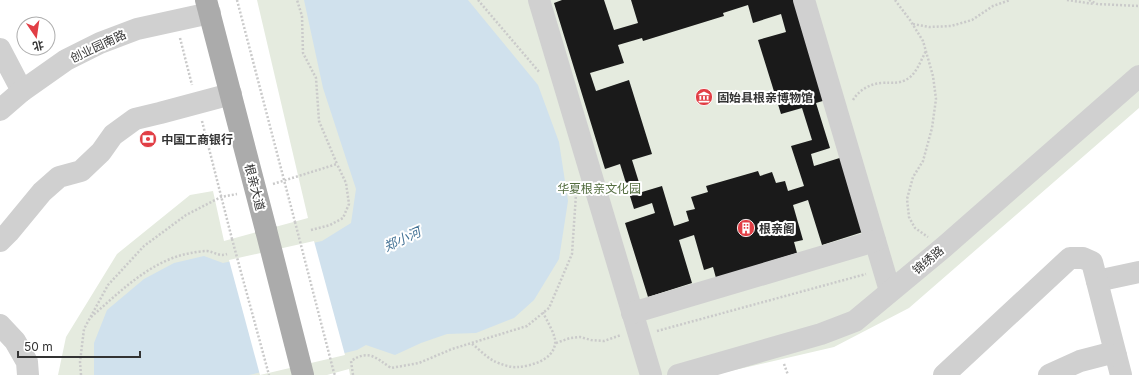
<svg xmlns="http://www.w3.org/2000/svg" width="1139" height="375" viewBox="0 0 1139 375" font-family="Inter,'Noto Sans SC',sans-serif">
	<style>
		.green { fill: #e5ebdf }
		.water { fill: #d0e1ed }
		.pier { fill: #fff }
		.building { fill: #1a1a1a; fill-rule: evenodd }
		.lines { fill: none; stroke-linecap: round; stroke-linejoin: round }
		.path { stroke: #cacaca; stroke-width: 2.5; stroke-dasharray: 2 2; stroke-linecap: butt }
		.minor { stroke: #d0d0d0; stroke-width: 22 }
		.major { stroke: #ababab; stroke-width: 22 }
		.path-bridge { stroke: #cacaca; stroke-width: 2.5; stroke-dasharray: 2 2; stroke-linecap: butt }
		.major-bridge { stroke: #ababab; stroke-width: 22 }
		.labels { text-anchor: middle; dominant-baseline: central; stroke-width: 4; stroke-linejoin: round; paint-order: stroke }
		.street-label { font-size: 12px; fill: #333; stroke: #fff }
		.poi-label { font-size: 12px; font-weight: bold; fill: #333; stroke: #fff; text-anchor: start }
		.park-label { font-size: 12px; fill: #546e40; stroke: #fff }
		.water-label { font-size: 13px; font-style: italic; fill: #427194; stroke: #fff }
	</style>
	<rect width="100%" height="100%" fill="#fff"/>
	<polygon class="green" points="257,0 1139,0 1139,108 909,308 834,347 713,375 350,375 349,369 327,375 58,375 66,337 117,254 190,195 213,191 224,241 308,218"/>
	<polygon class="water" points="304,0 468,0 538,85 559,142 568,201 559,259 534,300 514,318 476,333 447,334 421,343 395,355 366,345 357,350 349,352 249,375 94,375 94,343 107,310 144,279 174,263 204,256 223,263 322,241 351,223 356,189 323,88"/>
	<polygon class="pier" points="314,241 345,355 260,375 229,260"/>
	<path class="building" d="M562 0H604L614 30 638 23 631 0H795L826 100 816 103 830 148 811 154 814 166 846 156 869 230 822 245 808 200 793 205 803 240 794 242 797 253 716 278 713 267 704 270 694 235 679 240 692 283 648 297 625 223 655 213 652 203 634 209 620 164 605 169 554 3ZM748 5 753 23 781 14 786 32 758 40 781 114 802 108 812 140 791 146 804 186 788 191 785 181 776 183 772 172 760 176 758 171 706 186 708 192 691 197 695 209 686 211 689 221 674 226 662 186 642 192 632 160 652 154 629 80 596 91 590 73 624 63 618 45 642 38 643 41 724 16 723 13Z"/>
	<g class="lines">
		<g class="path">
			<polyline points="237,0 295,222"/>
			<polyline points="478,0 540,73"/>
			<polyline points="895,0 910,20 923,41 933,76 936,99 932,128 923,161 913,177 907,199 909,217 915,228 928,237"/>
			<polyline points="1067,0 1094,4"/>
			<polyline points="1089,0 1097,4 1139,6"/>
			<polyline points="913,24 929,27 951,26 972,20 993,6 1010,0"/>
			<polyline points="180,38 192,85"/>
			<path d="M853 100C859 90 870 84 881 83 893 82 898 85 909 78 917 72 921 60 926 51"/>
			<polyline points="202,121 232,239"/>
			<polyline points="273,184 337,164 319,121 316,78 303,53 302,16 297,0"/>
			<polyline points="311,230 330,225 343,218 349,204 346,183 337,164"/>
			<path d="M91 317C121 291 151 260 191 253 196 252 202 251 207 251 215 252 219 257 227 254"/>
			<polyline points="657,331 866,274"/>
			<polyline points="556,343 570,338 580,337 591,340 604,341 621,335"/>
			<path d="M472 344C479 349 486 357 494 361 500 364 511 368 518 367 531 366 553 360 555 344 557 336 546 320 543 312"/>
			<polyline points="784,364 788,375"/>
			<polyline points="334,373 335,375"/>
			<polyline points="81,375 80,362 84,329 108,285 144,246 186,215 221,197 237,194"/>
			<path d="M353 375 351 361C369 349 376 358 391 368L419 363 452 349 527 326 549 308 572 254 576 194"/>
		</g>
		<g class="minor">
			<polyline points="539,0 651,375"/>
			<polyline points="804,0 890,291"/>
			<polyline points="0,49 22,91"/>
			<polyline points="0,110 22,91 66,60 100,43 137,29 210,13"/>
			<polyline points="0,241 9,232 42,192 59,177 81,171 101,152 113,135 135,119 160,113 231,94"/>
			<polyline points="1097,281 1139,272"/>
			<polyline points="632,313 875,241"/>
			<polyline points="0,325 15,341 27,362 28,375"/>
			<polyline points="678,375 821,334 855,321 944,247 1139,76"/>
			<polyline points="944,375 1070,258 1083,258 1092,262 1121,375"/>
			<polyline points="1049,375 1080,361 1107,354 1116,356"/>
		</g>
		<polyline class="major" points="206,0 266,230"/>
		<g class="path-bridge">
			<polyline points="295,222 334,373"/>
			<polyline points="232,239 269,375"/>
		</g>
		<polyline class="major-bridge" points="266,230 303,375"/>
	</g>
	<defs>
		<symbol id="museum-disc" viewBox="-11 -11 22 22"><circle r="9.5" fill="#e13e45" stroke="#fff"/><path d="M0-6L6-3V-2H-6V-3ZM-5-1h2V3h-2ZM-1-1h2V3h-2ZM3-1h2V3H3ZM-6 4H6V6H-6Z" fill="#fff"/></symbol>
		<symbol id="bank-disc" viewBox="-11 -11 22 22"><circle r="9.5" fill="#e13e45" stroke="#fff"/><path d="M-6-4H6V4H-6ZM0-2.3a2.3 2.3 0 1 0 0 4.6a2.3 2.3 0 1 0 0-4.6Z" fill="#fff"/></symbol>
		<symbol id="building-disc" viewBox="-11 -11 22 22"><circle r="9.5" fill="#e13e45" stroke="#fff"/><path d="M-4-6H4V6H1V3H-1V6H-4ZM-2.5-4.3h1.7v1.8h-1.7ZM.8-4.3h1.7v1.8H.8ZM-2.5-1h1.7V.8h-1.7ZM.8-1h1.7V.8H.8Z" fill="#fff"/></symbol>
	</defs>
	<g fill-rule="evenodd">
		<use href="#museum-disc" x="694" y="87" width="20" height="20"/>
		<use href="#bank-disc" x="138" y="129" width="20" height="20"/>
		<use href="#building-disc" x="736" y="218" width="20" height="20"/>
	</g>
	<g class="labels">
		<g class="street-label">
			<text transform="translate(98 46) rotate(-25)">创业园南路</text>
			<text transform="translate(255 187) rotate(76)">根亲大道</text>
			<text transform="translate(928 260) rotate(-40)">锦绣路</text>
		</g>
		<g class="poi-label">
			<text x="717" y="97">固始县根亲博物馆</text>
			<text x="161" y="139">中国工商银行</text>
			<text x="759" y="228">根亲阁</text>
		</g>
		<g class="park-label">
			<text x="599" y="188">华夏根亲文化园</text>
		</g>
		<g class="water-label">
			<text transform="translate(402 239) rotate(-25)">郑小河</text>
		</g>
	</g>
	<g transform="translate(36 36) rotate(167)"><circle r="19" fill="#ffffff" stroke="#adadad"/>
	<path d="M0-3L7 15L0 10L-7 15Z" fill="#e13e45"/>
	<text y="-6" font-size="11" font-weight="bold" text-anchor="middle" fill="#333333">北</text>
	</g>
	<path d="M18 351v6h122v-6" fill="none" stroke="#333333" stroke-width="2"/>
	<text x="24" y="351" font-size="12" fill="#333333" stroke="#ffffff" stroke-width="3" paint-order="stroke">50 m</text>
</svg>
